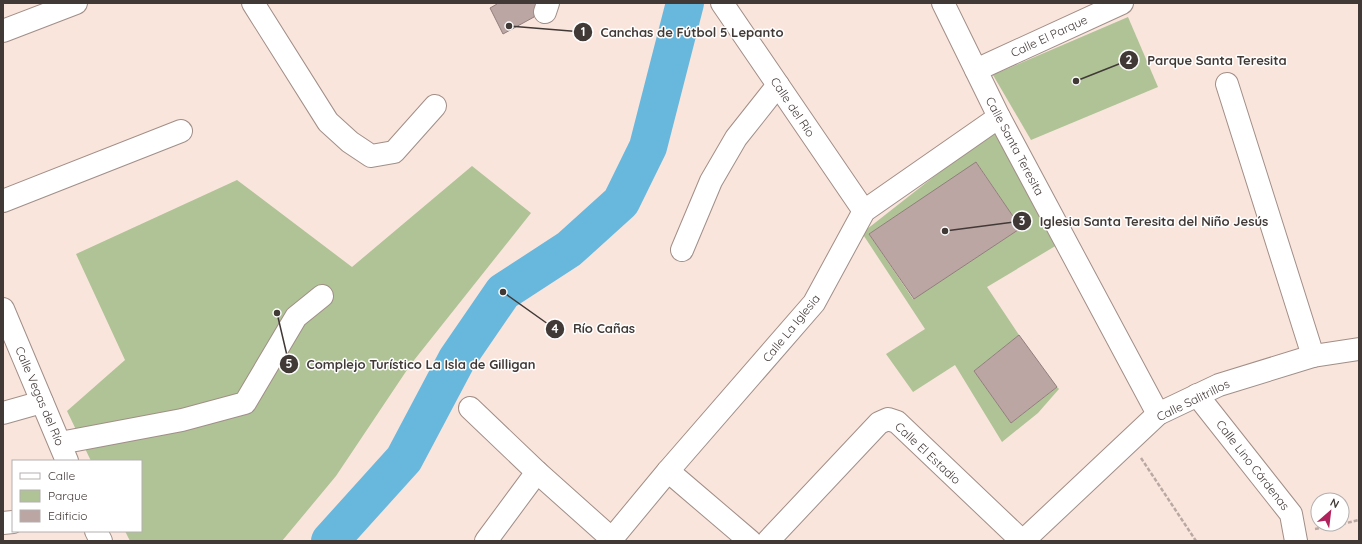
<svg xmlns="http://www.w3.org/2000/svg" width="1362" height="544" viewBox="0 0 1362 544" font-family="Quicksand,sans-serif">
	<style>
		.green { fill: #afc396; fill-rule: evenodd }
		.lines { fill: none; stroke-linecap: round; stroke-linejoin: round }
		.river { stroke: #68b8de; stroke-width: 38 }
		.building { fill: #bba6a4; stroke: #927e7c }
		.minor-casing { stroke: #a18e87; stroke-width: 24 }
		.path { stroke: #b9a9a2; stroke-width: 2.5; stroke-dasharray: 4 2; stroke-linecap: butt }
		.minor { stroke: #fff; stroke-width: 22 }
		.labels { text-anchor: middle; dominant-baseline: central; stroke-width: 3; stroke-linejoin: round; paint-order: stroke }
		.street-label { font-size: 12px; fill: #413936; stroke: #fff }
		.leader { fill: none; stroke: #413936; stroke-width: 1.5 }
		.callout-dot { fill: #413936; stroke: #fff; stroke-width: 1.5 }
		.mark-label { font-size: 12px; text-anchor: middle; font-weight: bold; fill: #fff }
		.callout-label { font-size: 13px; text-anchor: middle; font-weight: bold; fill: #413936; stroke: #fff; stroke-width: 3; stroke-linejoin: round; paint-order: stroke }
	</style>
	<rect width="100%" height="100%" fill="#fae5dd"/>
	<g class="green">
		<polygon points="1128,17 1158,87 1031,140 993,75"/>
		<path d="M992 134H997L1057 245 987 287 1019 335 974 371 1011 423 1057 387 1059 389 1038 413 1002 442 955 365 913 392 886 354 925 329 862 233 987 135ZM977 163 1021 228 913 299 869 234Z"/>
		<polygon points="472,166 531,213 411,364 336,476 282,541 130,541 125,531 141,531 141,461 91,461 67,411 125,360 76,254 237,180 352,267"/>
	</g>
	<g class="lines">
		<polyline class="river" points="330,541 404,459 457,359 503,292 569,249 621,202 648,147 685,3"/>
	</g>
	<g class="building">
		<polygon points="496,3 541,3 534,17 503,34 490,8 497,4"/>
		<polygon points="976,162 1021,228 914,299 869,234"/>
		<polygon points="1019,335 1057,387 1011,423 974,371"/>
	</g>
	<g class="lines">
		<defs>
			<g id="minor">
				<polyline points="253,3 328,122 350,142 371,156 394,152 435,106"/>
				<polyline points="722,3 864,211"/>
				<polyline points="943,3 999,117 1158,414"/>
				<polyline points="545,12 548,3"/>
				<polyline points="3,31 76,3"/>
				<polyline points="976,70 1122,3"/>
				<polyline points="1227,84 1313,356"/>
				<polyline points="3,201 181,131"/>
				<polyline points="682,250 711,181 736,138 778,85"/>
				<polyline points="3,309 67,461"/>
				<polyline points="1197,395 1291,514 1296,541"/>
				<polyline points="470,408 537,472 612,539"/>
				<polyline points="3,413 42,402"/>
				<polyline points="60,443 182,420 245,403 296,317 322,296"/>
				<polyline points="668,471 750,541"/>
				<polyline points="3,523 13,522"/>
				<polyline points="96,531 101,541"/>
				<polyline points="486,541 537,472"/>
				<polyline points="610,541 668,471 814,303 864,211 999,117"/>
				<polyline points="768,541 879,423 888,419 897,422 1022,541"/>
				<polyline points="1023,541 1158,414 1219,385 1313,356 1359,349"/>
			</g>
		</defs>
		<use href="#minor" class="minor-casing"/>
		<g class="path">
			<polyline points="1141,458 1196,541"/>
			<polyline points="1342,524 1359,520"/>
			<polyline points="1315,529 1340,524"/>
		</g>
		<use href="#minor" class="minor"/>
	</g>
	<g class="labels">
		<g class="street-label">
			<text transform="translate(1049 36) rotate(-25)">Calle El Parque</text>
			<text transform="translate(793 107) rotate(56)">Calle del Río</text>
			<text transform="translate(1015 146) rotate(62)">Calle Santa Teresita</text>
			<text transform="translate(791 328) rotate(-51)">Calle La Iglesia</text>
			<text transform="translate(40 396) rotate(67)">Calle Vegas del Río</text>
			<text transform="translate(1193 400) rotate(-26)">Calle Salitrillos</text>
			<text transform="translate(928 453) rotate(43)">Calle El Estadio</text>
			<text transform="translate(1253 465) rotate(52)">Calle Lino Cárdenas</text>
		</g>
	</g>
	<path class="leader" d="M509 26L583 32M1076 81L1129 60M945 231L1022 221M503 292L555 329M277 313L289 364"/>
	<g class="callout-dot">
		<circle cx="509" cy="26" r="4"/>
		<circle cx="1076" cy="81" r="4"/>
		<circle cx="945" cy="231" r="4"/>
		<circle cx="503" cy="292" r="4"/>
		<circle cx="277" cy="313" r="4"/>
		<circle cx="583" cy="32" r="10"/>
		<circle cx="1129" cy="60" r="10"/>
		<circle cx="1022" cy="221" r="10"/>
		<circle cx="555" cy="329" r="10"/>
		<circle cx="289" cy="364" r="10"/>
	</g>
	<g class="mark-label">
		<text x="583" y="36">1</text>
		<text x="1129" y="64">2</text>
		<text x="1022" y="225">3</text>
		<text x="555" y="333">4</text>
		<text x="289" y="368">5</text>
	</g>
	<g class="callout-label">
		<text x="692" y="37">Canchas de Fútbol 5 Lepanto</text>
		<text x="1217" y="65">Parque Santa Teresita</text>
		<text x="1154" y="226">Iglesia Santa Teresita del Niño Jesús</text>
		<text x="604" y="333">Río Cañas</text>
		<text x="421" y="369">Complejo Turístico La Isla de Gilligan</text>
	</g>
	<rect width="1362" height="544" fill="none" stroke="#413936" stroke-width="8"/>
	<rect x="12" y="460" width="130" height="72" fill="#ffffff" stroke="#b3b0af"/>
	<rect x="20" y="473" width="20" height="6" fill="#ffffff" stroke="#b3b0af"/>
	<text x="48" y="480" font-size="12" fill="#413936">Calle</text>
	<rect x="20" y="490" width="20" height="12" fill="#afc396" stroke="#b3b0af"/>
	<text x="48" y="500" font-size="12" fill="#413936">Parque</text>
	<rect x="20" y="510" width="20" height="12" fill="#bba6a4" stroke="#b3b0af"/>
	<text x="48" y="520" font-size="12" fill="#413936">Edificio</text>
	<g transform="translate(1330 512) rotate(28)"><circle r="19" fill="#ffffff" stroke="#b3b0af"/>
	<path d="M0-3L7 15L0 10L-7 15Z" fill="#af225c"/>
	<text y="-6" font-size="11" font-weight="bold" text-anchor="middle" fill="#413936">N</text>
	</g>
</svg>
